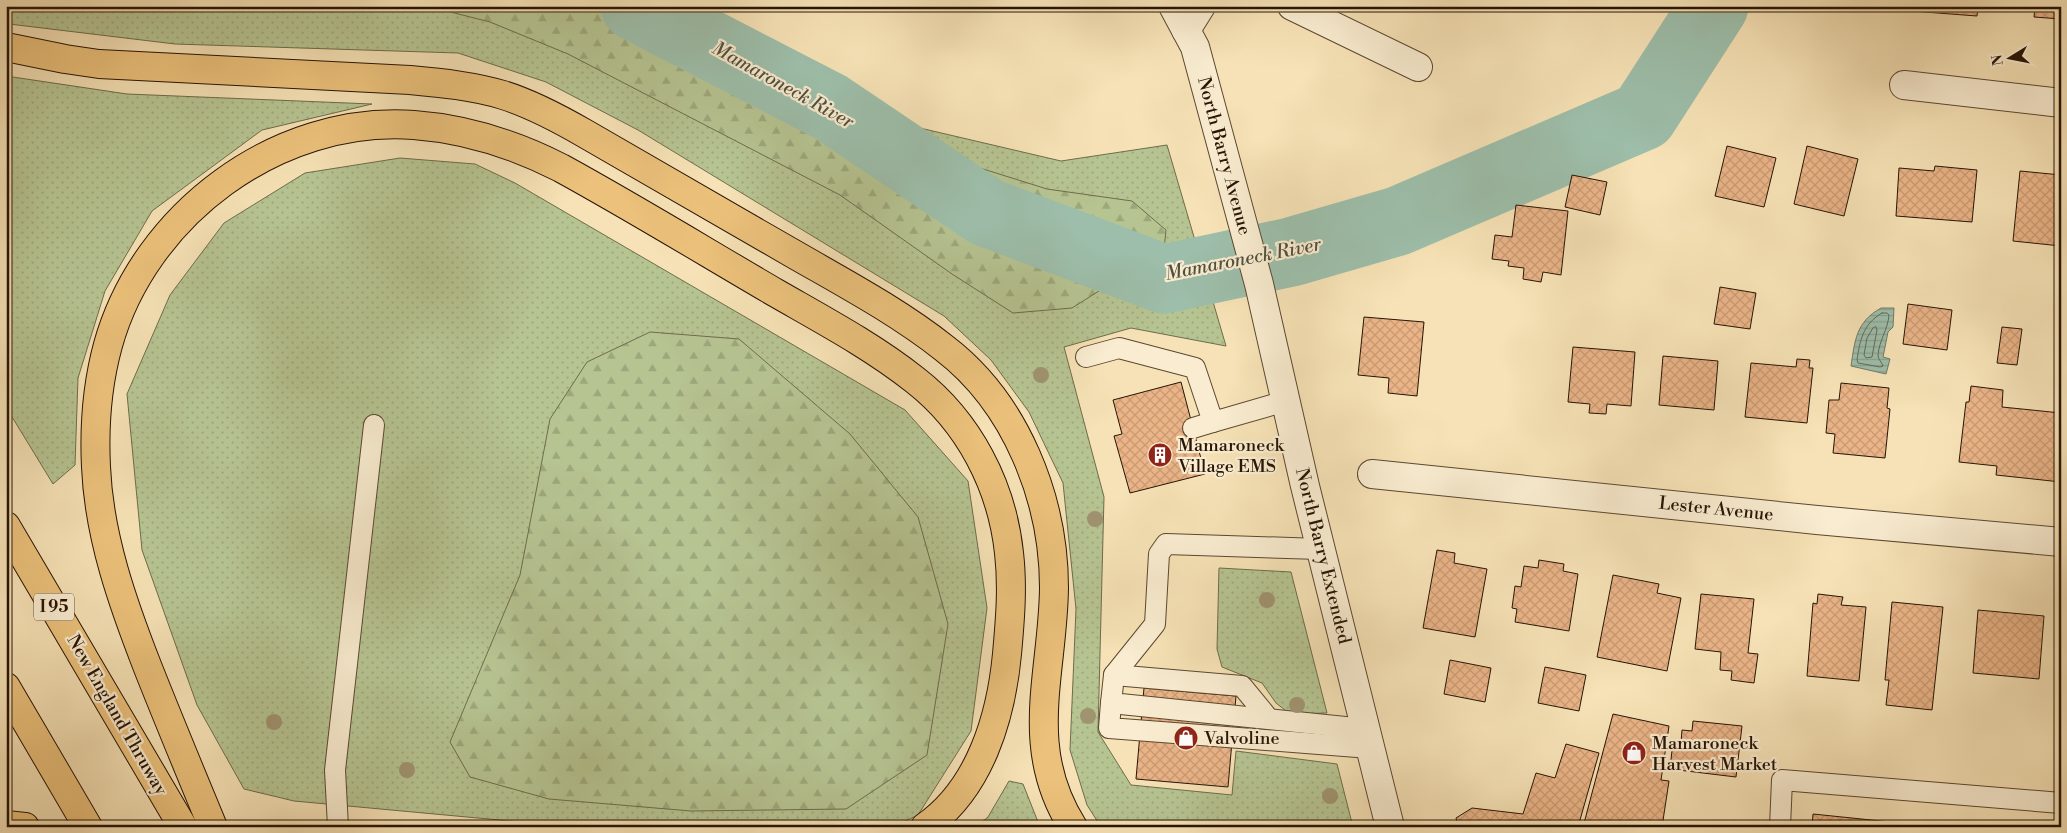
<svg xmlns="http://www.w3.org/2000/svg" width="2067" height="833" viewBox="0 0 2067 833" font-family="'Libre Bodoni',serif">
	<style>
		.grass { fill: url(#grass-dots); stroke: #6e6c4c }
		.forest { fill: url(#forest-firs); stroke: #6e6c4c }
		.water { fill: url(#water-rules); stroke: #6e7a68 }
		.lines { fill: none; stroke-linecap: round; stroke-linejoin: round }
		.shore { stroke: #626958; stroke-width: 1 }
		.river { stroke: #9dbeaa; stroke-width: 69 }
		.building { fill: url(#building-cross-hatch); stroke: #271405 }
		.service-casing { stroke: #5b4831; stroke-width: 22 }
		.minor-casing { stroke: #5b4831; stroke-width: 30 }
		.primary-casing { stroke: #271405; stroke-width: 30 }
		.motorway-casing { stroke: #271405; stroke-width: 30 }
		.service { stroke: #f9ecd0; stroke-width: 20 }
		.minor { stroke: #f9ecd0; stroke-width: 28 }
		.primary { stroke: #ebc17b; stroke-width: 28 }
		.motorway { stroke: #ebc17b; stroke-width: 28 }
		.tree { fill: #a09370 }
		.labels { text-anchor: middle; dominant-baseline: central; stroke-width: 4.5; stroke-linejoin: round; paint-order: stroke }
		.shield { fill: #f9ecd0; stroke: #665542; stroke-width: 1 }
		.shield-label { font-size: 16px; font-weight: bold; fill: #271405 }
		.street-label { font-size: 18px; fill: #271405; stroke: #f9ecd0 }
		.poi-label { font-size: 18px; fill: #271405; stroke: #f9ecd0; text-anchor: start }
		.water-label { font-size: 19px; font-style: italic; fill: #50503f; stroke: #f9ecd0 }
	</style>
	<defs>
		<pattern id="grass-dots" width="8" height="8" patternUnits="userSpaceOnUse" patternTransform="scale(1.25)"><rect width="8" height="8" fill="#b6c492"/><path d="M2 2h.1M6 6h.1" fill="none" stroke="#9ca87c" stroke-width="1.8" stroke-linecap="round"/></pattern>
		<pattern id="forest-firs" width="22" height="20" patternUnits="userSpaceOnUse" patternTransform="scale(1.25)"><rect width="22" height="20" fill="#b6c492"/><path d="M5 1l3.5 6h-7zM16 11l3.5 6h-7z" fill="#9ca87c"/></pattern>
		<pattern id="water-rules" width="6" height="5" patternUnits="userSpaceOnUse" patternTransform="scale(1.25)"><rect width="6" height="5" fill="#9dbeaa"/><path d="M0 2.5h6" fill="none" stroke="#87a291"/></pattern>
		<pattern id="building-cross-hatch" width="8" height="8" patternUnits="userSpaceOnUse" patternTransform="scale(1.25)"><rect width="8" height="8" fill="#eab487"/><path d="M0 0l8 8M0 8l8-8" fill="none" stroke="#c99a73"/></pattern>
	</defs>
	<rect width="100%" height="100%" fill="#f6e2b6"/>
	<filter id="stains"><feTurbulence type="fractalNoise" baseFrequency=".004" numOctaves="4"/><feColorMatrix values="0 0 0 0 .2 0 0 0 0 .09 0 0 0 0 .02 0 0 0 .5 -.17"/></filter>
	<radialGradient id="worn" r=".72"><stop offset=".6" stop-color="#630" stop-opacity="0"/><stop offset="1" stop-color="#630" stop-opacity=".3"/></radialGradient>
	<g class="grass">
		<polygon points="6,6 658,6 890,121 1061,161 1167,145 1226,346 1131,328 1064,347 1104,497 1098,732 1131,785 1232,795 1236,751 1337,764 1353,827 1101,827 1087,805 1070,750 1076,609 1063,483 1029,412 991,360 944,316 638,130 546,82 458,53 175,44 9,24 6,23"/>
		<polygon points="6,76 127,94 372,104 262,130 152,211 105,291 78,378 75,465 53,484 6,407"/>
		<polygon points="400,158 475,164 515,183 905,410 968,481 987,608 971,731 918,815 893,827 575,827 294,801 244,789 197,705 142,550 127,394 170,295 224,223 305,173"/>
		<polygon points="1219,568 1291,572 1327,713 1290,714 1276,703 1262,683 1222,667 1217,649"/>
		<polygon points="1009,781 1023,784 1040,827 976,827 988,817"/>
	</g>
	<g class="forest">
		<polygon points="427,6 629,6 964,163 1047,189 1132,201 1166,230 1164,250 1072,308 1013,313 952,274 840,195 568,54 490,22"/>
		<polygon points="650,332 739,339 850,434 918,517 948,624 927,755 846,809 691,811 549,799 470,777 450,742 520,575 550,419 587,362"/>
	</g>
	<path class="water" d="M1881 308H1894L1893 327 1888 332 1883 357 1890 359 1886 374 1851 366C1855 340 1856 322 1881 308Z"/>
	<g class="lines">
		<g class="shore">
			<path d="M1882 313H1887L1889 315C1888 329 1879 341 1878 355 1878 360 1882 362 1883 366L1880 367 1858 363 1857 360C1860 340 1863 324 1882 313Z"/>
			<polygon points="1876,327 1877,330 1872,357 1866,358 1864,355 1867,338 1873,328"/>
		</g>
		<polyline class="river" points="635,6 830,107 986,212 1164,279 1291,252 1398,221 1643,116 1714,6"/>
	</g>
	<g class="building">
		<polygon points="1911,6 1978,6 1977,16 1911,11"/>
		<polygon points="2035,6 2061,6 2061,19 2034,17"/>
		<polygon points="1727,146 1776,158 1764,207 1715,196"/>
		<polygon points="1807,146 1858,159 1844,216 1794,204"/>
		<polygon points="1935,166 1977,170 1972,222 1896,216 1899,168 1934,171"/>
		<polygon points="2020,171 2061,175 2061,246 2013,241"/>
		<polygon points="1572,175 1607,182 1600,215 1565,207"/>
		<polygon points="1516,205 1568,211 1561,275 1543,272 1541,282 1523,279 1524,268 1508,266 1509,261 1492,259 1495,235 1512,237"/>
		<polygon points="1720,287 1756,293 1750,329 1714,324"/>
		<polygon points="1908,304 1952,310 1947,350 1903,344"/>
		<polygon points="1364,317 1424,322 1417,396 1388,393 1389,378 1358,375"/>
		<polygon points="2002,327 2022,329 2017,365 1997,363"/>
		<polygon points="1573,347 1635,352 1631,406 1607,404 1606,414 1589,413 1590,404 1568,402"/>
		<polygon points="1663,356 1718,361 1714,410 1659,405"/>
		<polygon points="1797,359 1810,360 1809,368 1813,368 1807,423 1745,417 1751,363 1796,367"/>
		<polygon points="1181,382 1205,474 1130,493 1114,436 1122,434 1113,400"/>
		<polygon points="1841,383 1889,388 1887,408 1890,409 1885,458 1833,453 1835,434 1826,433 1829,400 1839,400"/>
		<polygon points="1971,386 2003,390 2002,407 2061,413 2061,482 1996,475 1997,466 1959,462 1966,402 1969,402"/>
		<polygon points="1437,550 1455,553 1454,563 1487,569 1475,637 1423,628"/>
		<polygon points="1539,560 1564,564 1563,571 1578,574 1569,631 1515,622 1517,609 1512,608 1515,586 1521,587 1524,566 1538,568"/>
		<polygon points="1613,575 1659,584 1657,593 1681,598 1667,671 1597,657"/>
		<polygon points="1701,594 1754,599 1748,653 1758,654 1754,683 1731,680 1732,671 1720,670 1721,652 1695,649"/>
		<polygon points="1818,594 1843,597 1841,605 1866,607 1859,681 1807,676 1813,603 1817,604"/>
		<polygon points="1892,602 1943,607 1932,710 1886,705 1889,680 1885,680"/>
		<polygon points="1978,610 2044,616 2039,679 1973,673"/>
		<polygon points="1450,660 1491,668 1485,702 1444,694"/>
		<polygon points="1545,667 1586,675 1579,711 1538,703"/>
		<polygon points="1144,688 1236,696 1228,787 1136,779"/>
		<polygon points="1613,714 1669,726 1661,780 1669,781 1662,827 1583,827"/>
		<polygon points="1693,721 1742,726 1736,777 1670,769 1673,741 1681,742 1682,730 1692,731"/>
		<polygon points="1566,744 1599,753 1578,827 1458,827 1456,818 1472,808 1523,814 1536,773 1555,778"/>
		<polygon points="1813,814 1939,827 1812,827"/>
	</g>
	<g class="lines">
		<defs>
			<g id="service">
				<polyline points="1086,357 1119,348 1195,368 1213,422 1286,401"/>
				<polyline points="1193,428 1213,422"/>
				<polyline points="1320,549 1166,544 1159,554 1155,624 1114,675 1111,703 1365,729"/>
				<polyline points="1114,675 1242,686 1269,719"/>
				<polyline points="1111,703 1109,728 1370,748"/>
				<polyline points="338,827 335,770 374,425"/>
				<polyline points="1780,827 1782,780 2061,803"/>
			</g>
			<g id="minor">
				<polyline points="1173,6 1195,47 1259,284 1305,486 1390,827"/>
				<polyline points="1292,6 1418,67"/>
				<polyline points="1186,30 1201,6"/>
				<polyline points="1904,85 2061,103"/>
				<polyline points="1372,474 1817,520 2061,542"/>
			</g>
			<polyline id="primary" points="6,825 25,827"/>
			<g id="motorway">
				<path d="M6 47 65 59 99 64 410 80C442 83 473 86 503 95 532 104 558 118 584 133 654 173 723 213 792 253 844 283 897 311 944 348 1016 403 1054 499 1054 588 1053 674 1022 747 1073 827"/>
				<polyline points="6,526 183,827"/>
				<polyline points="6,687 88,827"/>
				<path d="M213 827C191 774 169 721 148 668 123 604 99 537 96 467 94 426 97 385 108 345 144 215 277 115 414 125 467 129 514 144 561 168 634 208 704 251 776 293 823 320 872 346 915 380 969 422 1002 486 1009 553 1013 587 1010 621 1007 654 1001 717 980 789 925 827"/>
			</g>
		</defs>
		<use href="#service" class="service-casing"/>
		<use href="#minor" class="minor-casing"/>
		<use href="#primary" class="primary-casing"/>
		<use href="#motorway" class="motorway-casing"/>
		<use href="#service" class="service"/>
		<use href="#minor" class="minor"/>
		<use href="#primary" class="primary"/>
		<use href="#motorway" class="motorway"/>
	</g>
	<g class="tree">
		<circle cx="1041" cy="375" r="8"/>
		<circle cx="1095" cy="519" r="8"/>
		<circle cx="1267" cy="600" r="8"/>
		<circle cx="1297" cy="705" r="8"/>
		<circle cx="1088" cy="716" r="8"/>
		<circle cx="274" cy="722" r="8"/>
		<circle cx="407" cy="770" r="8"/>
		<circle cx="1330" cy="796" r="8"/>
	</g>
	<defs>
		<symbol id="building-disc" viewBox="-11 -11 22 22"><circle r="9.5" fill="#8f2418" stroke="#f9ecd0"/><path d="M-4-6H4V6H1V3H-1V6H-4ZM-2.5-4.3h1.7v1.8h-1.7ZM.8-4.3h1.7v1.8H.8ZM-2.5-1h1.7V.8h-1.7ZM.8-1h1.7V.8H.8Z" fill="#fff"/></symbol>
		<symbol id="shop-disc" viewBox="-11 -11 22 22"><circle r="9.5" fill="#8f2418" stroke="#f9ecd0"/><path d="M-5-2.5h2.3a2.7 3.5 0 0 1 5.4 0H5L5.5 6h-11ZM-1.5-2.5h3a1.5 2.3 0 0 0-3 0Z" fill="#fff"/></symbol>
	</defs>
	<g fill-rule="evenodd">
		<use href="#building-disc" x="1146" y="441" width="28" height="28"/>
		<use href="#shop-disc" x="1172" y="724" width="28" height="28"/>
		<use href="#shop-disc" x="1620" y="739" width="28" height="28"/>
	</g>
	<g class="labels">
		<rect class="shield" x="34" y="593.5" width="40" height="27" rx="4"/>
		<g class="shield-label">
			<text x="54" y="607">I 95</text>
		</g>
		<g class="street-label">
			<text transform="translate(1224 156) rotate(75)">North Barry Avenue</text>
			<text transform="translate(1716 509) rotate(6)">Lester Avenue</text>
			<text transform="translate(1323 556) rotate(76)">North Barry Extended</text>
			<text transform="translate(117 715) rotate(60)">New England Thruway</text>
		</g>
		<g class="poi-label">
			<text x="1178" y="445">Mamaroneck<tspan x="1178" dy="21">Village EMS</tspan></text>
			<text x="1204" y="738">Valvoline</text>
			<text x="1652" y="743">Mamaroneck<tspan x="1652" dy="21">Harvest Market</tspan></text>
		</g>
		<g class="water-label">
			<text transform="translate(783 85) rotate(29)">Mamaroneck River</text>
			<text transform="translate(1243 259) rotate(-11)">Mamaroneck River</text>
		</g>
	</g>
	<rect width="2067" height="833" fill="none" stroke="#f6e2b6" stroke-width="25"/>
	<rect x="8" y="8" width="2052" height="818" fill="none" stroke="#271405" stroke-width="2.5"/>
	<rect x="12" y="12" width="2042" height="808" fill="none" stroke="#271405"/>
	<g transform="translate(2010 58) rotate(260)" stroke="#f9ecd0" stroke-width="4" paint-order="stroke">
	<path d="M0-4L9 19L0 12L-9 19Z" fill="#271405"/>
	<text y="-8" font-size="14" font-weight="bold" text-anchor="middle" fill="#271405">N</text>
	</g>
	<rect width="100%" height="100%" filter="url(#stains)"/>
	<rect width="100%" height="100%" fill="url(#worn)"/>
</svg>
